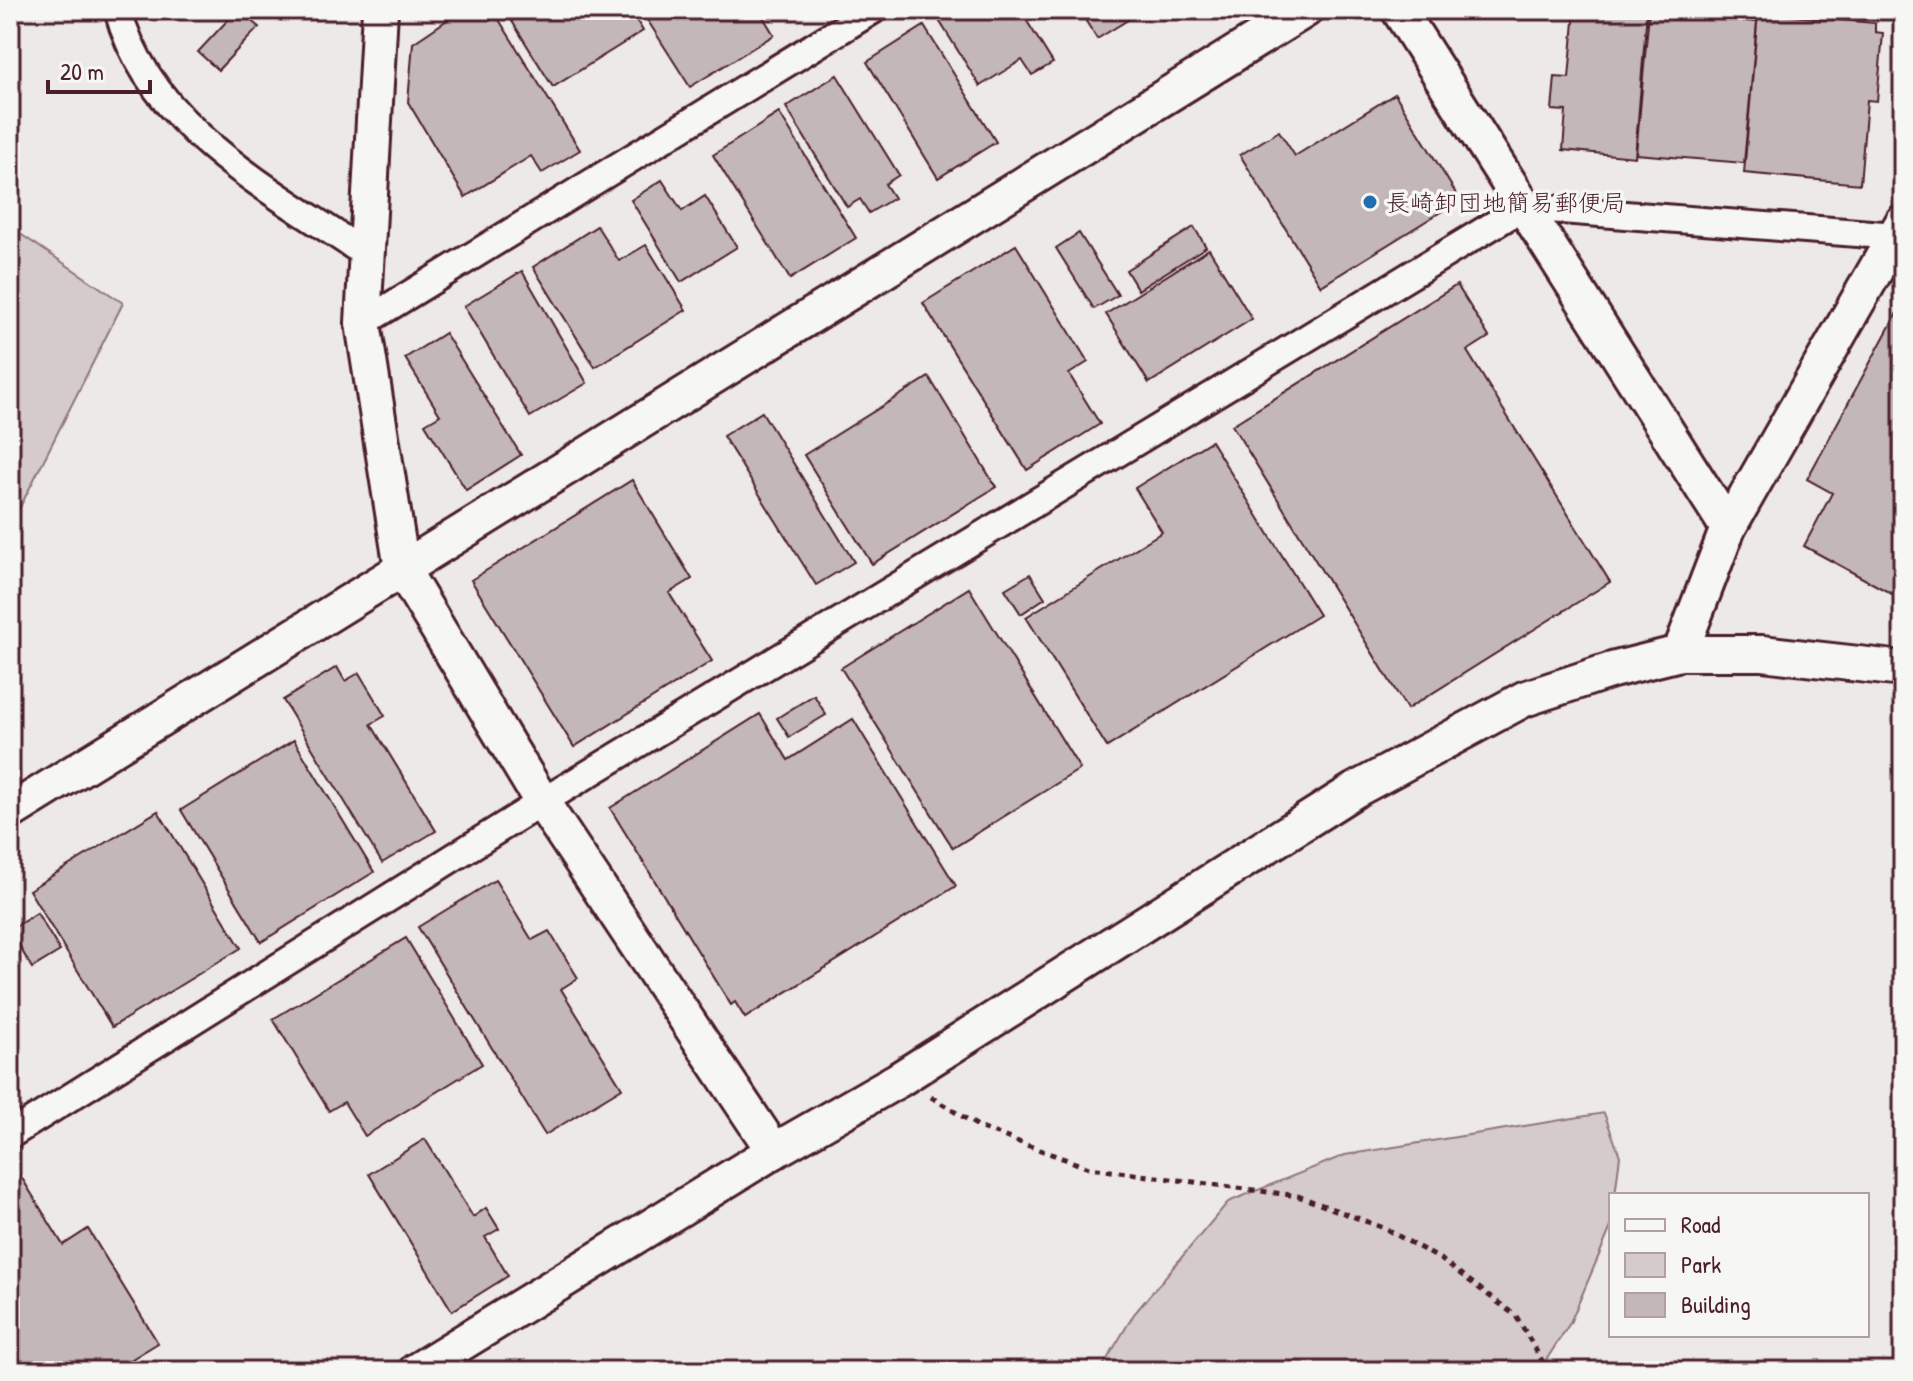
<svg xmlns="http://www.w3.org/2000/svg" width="1913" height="1381" viewBox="0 0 1913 1381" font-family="'Patrick Hand','Klee One',sans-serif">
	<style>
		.green { fill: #d4cbca; stroke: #8f757a; stroke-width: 2 }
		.building { fill: #c4b7b7; stroke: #4a1f2b; stroke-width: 2 }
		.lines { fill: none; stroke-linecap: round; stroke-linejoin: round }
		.minor-casing { stroke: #4a1f2b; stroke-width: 32 }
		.tertiary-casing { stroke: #4a1f2b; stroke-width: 40 }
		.path { stroke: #4a1f2b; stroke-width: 5; stroke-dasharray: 6 6; stroke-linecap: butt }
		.minor { stroke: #f6f6f2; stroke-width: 26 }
		.tertiary { stroke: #f6f6f2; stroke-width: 34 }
		.poi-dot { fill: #1f6fb2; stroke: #f6f6f2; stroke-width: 3 }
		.labels { text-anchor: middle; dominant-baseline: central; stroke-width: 7; stroke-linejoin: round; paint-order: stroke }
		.poi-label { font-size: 24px; fill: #4a1f2b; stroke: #f6f6f2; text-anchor: start }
	</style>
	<rect width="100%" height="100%" fill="#ece9e6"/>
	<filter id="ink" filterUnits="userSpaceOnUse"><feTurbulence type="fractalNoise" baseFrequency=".0125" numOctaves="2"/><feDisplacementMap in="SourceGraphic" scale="16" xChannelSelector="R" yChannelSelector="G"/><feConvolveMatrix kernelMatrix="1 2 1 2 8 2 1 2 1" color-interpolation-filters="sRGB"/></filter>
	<g filter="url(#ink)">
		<g class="green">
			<polygon points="10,227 123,303 10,527"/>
			<polygon points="1604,1113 1620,1156 1615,1195 1611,1195 1611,1227 1570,1323 1539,1371 1100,1371 1134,1314 1228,1202 1345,1155"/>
		</g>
		<g class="building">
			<polygon points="237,10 259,27 218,70 198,52"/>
			<polygon points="462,10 493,10 580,150 542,173 531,156 465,197 408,102 413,43"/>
			<polygon points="505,10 630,10 643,31 553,87"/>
			<polygon points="641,10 759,10 774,35 690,87"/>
			<polygon points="941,10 1020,10 1053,63 1032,75 1022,60 980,86 935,14"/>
			<polygon points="1079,10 1144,10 1097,39"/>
			<polygon points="1575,10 1647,11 1635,157 1563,150 1566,111 1552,110 1555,77 1569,78"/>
			<polygon points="1649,12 1757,22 1744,163 1636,154"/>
			<polygon points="1758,13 1875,23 1875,32 1883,33 1877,101 1867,100 1860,184 1744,173"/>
			<polygon points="924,26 996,142 938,178 867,62"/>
			<polygon points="837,75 899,175 885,184 894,198 869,213 860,199 847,207 786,107"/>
			<polygon points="1395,94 1460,200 1321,286 1240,155 1279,131 1295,156"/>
			<polygon points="779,113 856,238 790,279 713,155"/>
			<polygon points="662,180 682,211 705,196 737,247 681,282 631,200"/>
			<polygon points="597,226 619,261 646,245 686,310 595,367 533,267"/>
			<polygon points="1194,227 1206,247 1138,290 1126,270"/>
			<polygon points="1079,233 1118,295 1094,309 1056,248"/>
			<polygon points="1016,245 1088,362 1069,374 1100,424 1027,470 923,303"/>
			<polygon points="1209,249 1252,319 1149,383 1106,314"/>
			<polygon points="522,271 587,383 530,417 464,306"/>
			<polygon points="1457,285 1489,337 1467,351 1610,582 1407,709 1232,425"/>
			<polygon points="1903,302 1903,600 1804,546 1832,493 1807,479"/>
			<polygon points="445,333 521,455 466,490 425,424 440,415 405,358"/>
			<polygon points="929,377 996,487 872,564 804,455"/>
			<polygon points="762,412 854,562 816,585 723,436"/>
			<polygon points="1211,441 1319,615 1107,747 1026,617 1162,532 1135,488"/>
			<polygon points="632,480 692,579 669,593 712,661 574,747 471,580"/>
			<polygon points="1030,574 1045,598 1021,614 1005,589"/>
			<polygon points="969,588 1080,769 953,848 841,668"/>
			<polygon points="337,667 345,681 359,673 385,716 371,724 436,831 382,863 283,700"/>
			<polygon points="814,695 826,715 789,737 777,718"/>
			<polygon points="760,714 788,760 853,719 956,886 745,1018 735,1002 731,1005 610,808"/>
			<polygon points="294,740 374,872 261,942 181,810"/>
			<polygon points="158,811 241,948 112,1027 29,890"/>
			<polygon points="495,880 532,940 549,931 578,978 561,989 622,1088 545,1135 418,927"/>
			<polygon points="37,913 60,951 32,968 10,930"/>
			<polygon points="406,938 482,1064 365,1136 344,1102 329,1111 273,1019"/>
			<polygon points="425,1139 473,1217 486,1208 499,1229 485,1237 508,1276 452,1311 369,1174"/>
			<polygon points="20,1175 63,1245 88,1229 158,1343 132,1359 140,1371 10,1371 10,1181"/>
		</g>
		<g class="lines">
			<defs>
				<g id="minor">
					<path d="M118 10C149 128 272 190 364 253"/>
					<polyline points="363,323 873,10"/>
					<polyline points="10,1135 542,802 1523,207 1896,236 1903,240"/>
				</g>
				<g id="tertiary">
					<polyline points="380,10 363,323 402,569 542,802 774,1151"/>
					<polyline points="1399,10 1728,528"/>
					<polyline points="1680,653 1728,528 1903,222"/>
					<polyline points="10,812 1305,10"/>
					<polyline points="416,1371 774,1151 898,1080 1355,790 1524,699 1612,670 1680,653 1762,653 1903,669"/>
				</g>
			</defs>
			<use href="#minor" class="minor-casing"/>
			<use href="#tertiary" class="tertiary-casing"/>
			<polyline class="path" points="931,1097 981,1128 1089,1168 1298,1196 1384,1228 1442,1260 1516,1316 1548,1371"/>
			<use href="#minor" class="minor"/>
			<use href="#tertiary" class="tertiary"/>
		</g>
	</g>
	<circle class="poi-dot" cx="1370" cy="202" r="8"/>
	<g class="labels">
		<g class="poi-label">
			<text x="1386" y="202">長崎卸団地簡易郵便局</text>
		</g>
	</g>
	<rect width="1913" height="1381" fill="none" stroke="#f6f6f2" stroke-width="40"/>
	<rect x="20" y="20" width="1873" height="1341" fill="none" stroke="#4a1f2b" stroke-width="3" filter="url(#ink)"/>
	<rect x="1609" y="1193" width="260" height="144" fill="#f6f6f2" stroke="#b1a0a2" stroke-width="2"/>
	<rect x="1625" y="1219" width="40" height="12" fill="#f6f6f2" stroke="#b1a0a2" stroke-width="2"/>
	<text x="1681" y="1233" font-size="24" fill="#4a1f2b">Road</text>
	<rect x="1625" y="1253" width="40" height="24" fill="#d4cbca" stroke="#b1a0a2" stroke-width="2"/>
	<text x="1681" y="1273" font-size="24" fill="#4a1f2b">Park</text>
	<rect x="1625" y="1293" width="40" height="24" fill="#c4b7b7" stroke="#b1a0a2" stroke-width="2"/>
	<text x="1681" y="1313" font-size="24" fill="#4a1f2b">Building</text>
	<path d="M48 80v12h102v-12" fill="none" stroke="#4a1f2b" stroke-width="4"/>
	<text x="60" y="80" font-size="24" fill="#4a1f2b" stroke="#f6f6f2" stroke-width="6" paint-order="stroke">20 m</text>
</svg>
